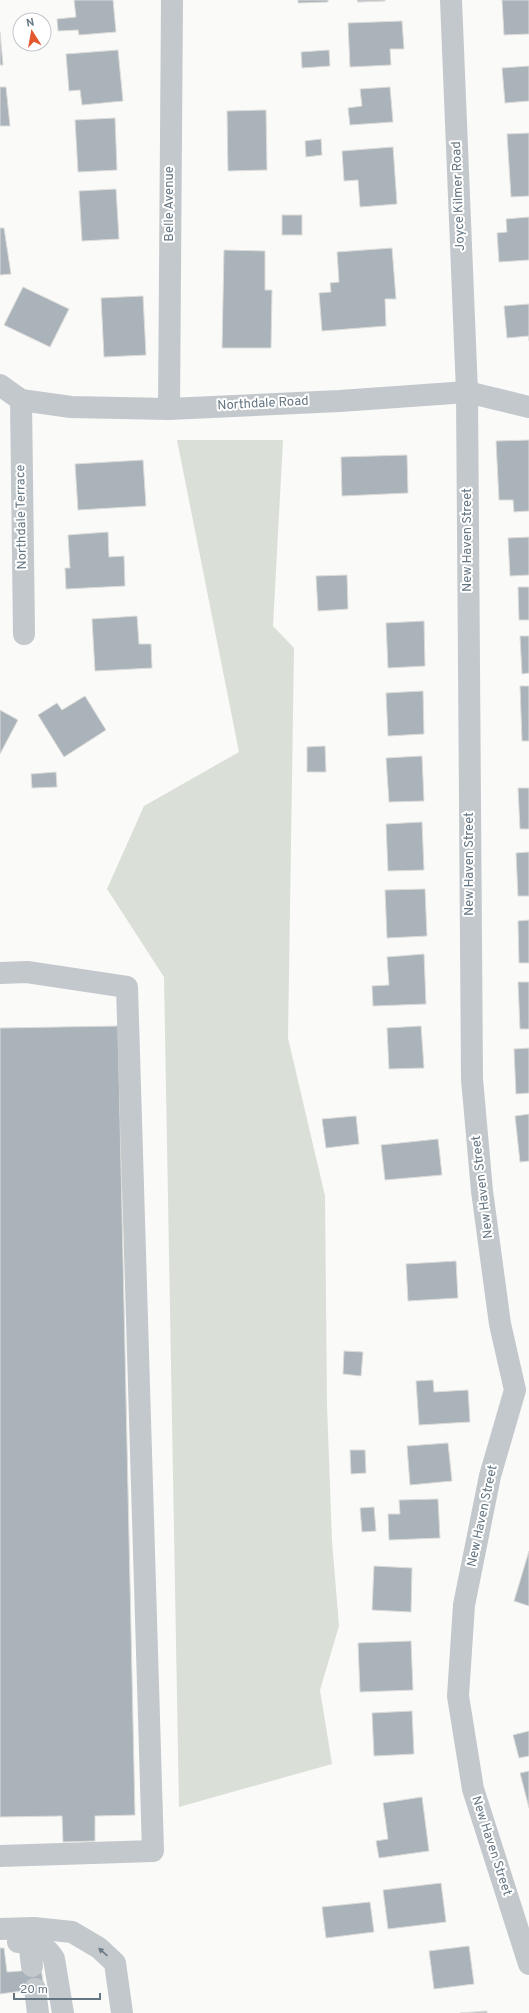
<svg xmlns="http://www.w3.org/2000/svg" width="529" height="2013" viewBox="0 0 529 2013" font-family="Overpass,sans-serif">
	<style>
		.green { fill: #dadfd7 }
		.building { fill: #aab3b9; stroke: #dcdcda }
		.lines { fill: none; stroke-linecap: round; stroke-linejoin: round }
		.minor { stroke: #c3c8cc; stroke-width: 22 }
		.oneway { fill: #6a7a87 }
		.labels { text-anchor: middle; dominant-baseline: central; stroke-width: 4; stroke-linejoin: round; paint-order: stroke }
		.street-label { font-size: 13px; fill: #657683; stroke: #fff }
	</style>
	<rect width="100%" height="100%" fill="#fafaf8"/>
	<polygon class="green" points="177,440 283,440 273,626 294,648 288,1038 325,1196 327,1405 332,1541 339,1626 320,1690 332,1764 179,1807 164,977 107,889 144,806 239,752"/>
	<g class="building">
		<polygon points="74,0 113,0 116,32 79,35 78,30 58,31 57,19 76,17"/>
		<polygon points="298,0 328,0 328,2 298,3"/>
		<polygon points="357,0 385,0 385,1 358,2"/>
		<polygon points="502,0 529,0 529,34 504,35"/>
		<polygon points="402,21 404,49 390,49 391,65 350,67 348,23"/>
		<polygon points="0,32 3,65 0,65"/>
		<polygon points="118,50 123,101 82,105 80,90 69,91 66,54"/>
		<polygon points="329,50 330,66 302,68 301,52"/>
		<polygon points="529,66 529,101 505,103 502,68"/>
		<polygon points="0,87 6,87 10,126 0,126"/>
		<polygon points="390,87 393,122 350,125 348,108 362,106 360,89"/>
		<polygon points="266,110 267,170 228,171 227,111"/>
		<polygon points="115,118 117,170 78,172 75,120"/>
		<polygon points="529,133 529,196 511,197 507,134"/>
		<polygon points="321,139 322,155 306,157 305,141"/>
		<polygon points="393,147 397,204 360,207 358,180 344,181 342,151"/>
		<polygon points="116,189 119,239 82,241 79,191"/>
		<rect x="282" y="215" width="20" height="20"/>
		<polygon points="529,217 529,260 499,262 497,233 507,232 506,219"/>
		<polygon points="0,228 4,228 11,274 0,275"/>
		<polygon points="392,248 396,299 385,299 386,326 322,331 319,293 331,292 330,283 339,282 337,252"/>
		<polygon points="224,250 265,251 265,290 272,290 271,348 222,348"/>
		<polygon points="23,287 69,309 50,347 4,325"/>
		<polygon points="143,296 146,355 104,357 101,298"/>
		<polygon points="529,304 529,341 529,336 507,338 504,306"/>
		<polygon points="529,440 529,511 514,512 513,500 499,500 496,441"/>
		<polygon points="407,455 408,493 342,496 341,457"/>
		<polygon points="143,460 146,506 78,510 75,464"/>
		<polygon points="108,532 109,557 124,556 125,586 66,589 65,568 70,568 68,535"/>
		<polygon points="529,537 529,575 510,576 508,538"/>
		<polygon points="347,575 348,609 318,611 316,576"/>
		<polygon points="518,587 529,587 529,620 519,620"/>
		<polygon points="137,616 139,644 151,644 152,668 95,671 92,619"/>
		<polygon points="424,621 425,666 388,668 386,623"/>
		<polygon points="520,636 529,636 529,673 522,674"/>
		<polygon points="520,686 529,686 529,741 522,741"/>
		<polygon points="423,691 424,734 388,736 386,693"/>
		<polygon points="85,696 106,730 64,757 38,715 57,703 62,710"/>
		<polygon points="0,710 18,720 0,754"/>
		<polygon points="325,746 326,772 307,772 307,747"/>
		<polygon points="422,756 424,801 389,802 386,758"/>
		<polygon points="56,772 57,787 32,788 31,774"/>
		<polygon points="518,788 529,788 529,829 520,829"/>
		<polygon points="422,822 424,870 388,871 386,824"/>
		<polygon points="529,852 529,896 518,896 516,853"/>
		<polygon points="425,889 427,936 387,938 385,890"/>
		<polygon points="529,920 529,963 519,963 518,921"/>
		<polygon points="424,954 426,1004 373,1006 372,986 389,985 387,957"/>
		<polygon points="518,982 529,982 529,1029 520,1029"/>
		<polygon points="118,1026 135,1815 95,1816 95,1841 63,1842 62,1816 0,1817 0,1028"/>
		<polygon points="421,1026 424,1068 389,1069 387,1028"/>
		<polygon points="529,1048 529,1093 516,1094 514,1049"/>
		<polygon points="529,1114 529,1161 520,1162 515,1116"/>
		<polygon points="356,1116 359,1144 326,1148 322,1119"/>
		<polygon points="438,1139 442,1175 385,1180 381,1145"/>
		<polygon points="456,1261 458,1298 408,1301 406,1264"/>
		<polygon points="344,1351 363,1352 361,1376 343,1374"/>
		<polygon points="433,1380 434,1392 468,1390 470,1422 419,1425 416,1381"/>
		<polygon points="448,1443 452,1481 410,1485 407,1446"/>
		<polygon points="350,1450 365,1450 366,1473 351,1474"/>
		<polygon points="438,1499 440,1538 389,1540 388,1514 400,1514 399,1500"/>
		<polygon points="374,1507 376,1531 362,1532 360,1508"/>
		<polygon points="529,1551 529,1606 514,1601"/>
		<polygon points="374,1566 412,1568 411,1612 372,1610"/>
		<polygon points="411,1641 413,1690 360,1692 358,1643"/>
		<polygon points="412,1711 414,1754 374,1756 372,1713"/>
		<polygon points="529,1731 529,1756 519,1758 513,1735"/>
		<polygon points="529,1771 529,1808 520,1773"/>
		<polygon points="422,1797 429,1851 379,1858 376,1841 388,1839 383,1803"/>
		<polygon points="441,1883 446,1922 388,1929 383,1890"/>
		<polygon points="370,1902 374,1932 326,1938 322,1907"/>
		<polygon points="469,1946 474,1984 434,1989 429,1951"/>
		<polygon points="0,1948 4,1948 7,1972 21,1971 40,1962 44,1988 0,1994"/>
		<polygon points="487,2011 487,2013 460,2013"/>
	</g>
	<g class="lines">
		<g class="minor">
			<polyline points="451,0 467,392 472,1079 482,1191 500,1324 515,1390 490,1476 464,1605 458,1696 473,1789 529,1964"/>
			<polyline points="0,385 21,400 71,407 169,409 340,401 467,392 529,407"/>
			<polyline points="21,400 24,634"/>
			<polyline points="169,409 172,0"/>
			<polyline points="0,973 27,972 127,987 153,1851 0,1856"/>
			<polyline points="0,1929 34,1928 72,1932 99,1948 115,1963 122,2013"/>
			<path d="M29 1941C40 1944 49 1949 54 1959L63 2013"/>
			<polyline points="18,1942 29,1941 32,1966"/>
			<polyline points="35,1989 38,2013"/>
		</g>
	</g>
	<defs><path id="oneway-solid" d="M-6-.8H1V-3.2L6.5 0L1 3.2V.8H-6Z"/></defs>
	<use class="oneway" href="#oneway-solid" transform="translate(103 1952) rotate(-139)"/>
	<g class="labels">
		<g class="street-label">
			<text transform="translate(459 196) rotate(-92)">Joyce Kilmer Road</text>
			<text transform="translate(170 204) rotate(-90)">Belle Avenue</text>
			<text transform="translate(263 404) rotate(-3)">Northdale Road</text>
			<text transform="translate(22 517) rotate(-91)">Northdale Terrace</text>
			<text transform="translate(468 540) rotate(-90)">New Haven Street</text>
			<text transform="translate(470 864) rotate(-90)">New Haven Street</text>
			<text transform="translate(483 1187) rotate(-97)">New Haven Street</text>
			<text transform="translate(483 1516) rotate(-78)">New Haven Street</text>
			<text transform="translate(491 1846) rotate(72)">New Haven Street</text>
		</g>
	</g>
	<g transform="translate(32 32) rotate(349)"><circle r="19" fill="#ffffff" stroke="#c1c8cd"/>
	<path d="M0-3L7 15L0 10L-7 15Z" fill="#e4572e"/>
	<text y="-6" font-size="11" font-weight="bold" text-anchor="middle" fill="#657683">N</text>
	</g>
	<path d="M14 1993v6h86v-6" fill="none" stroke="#657683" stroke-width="2"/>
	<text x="20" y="1993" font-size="12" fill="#657683" stroke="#ffffff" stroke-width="3" paint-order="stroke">20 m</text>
</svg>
